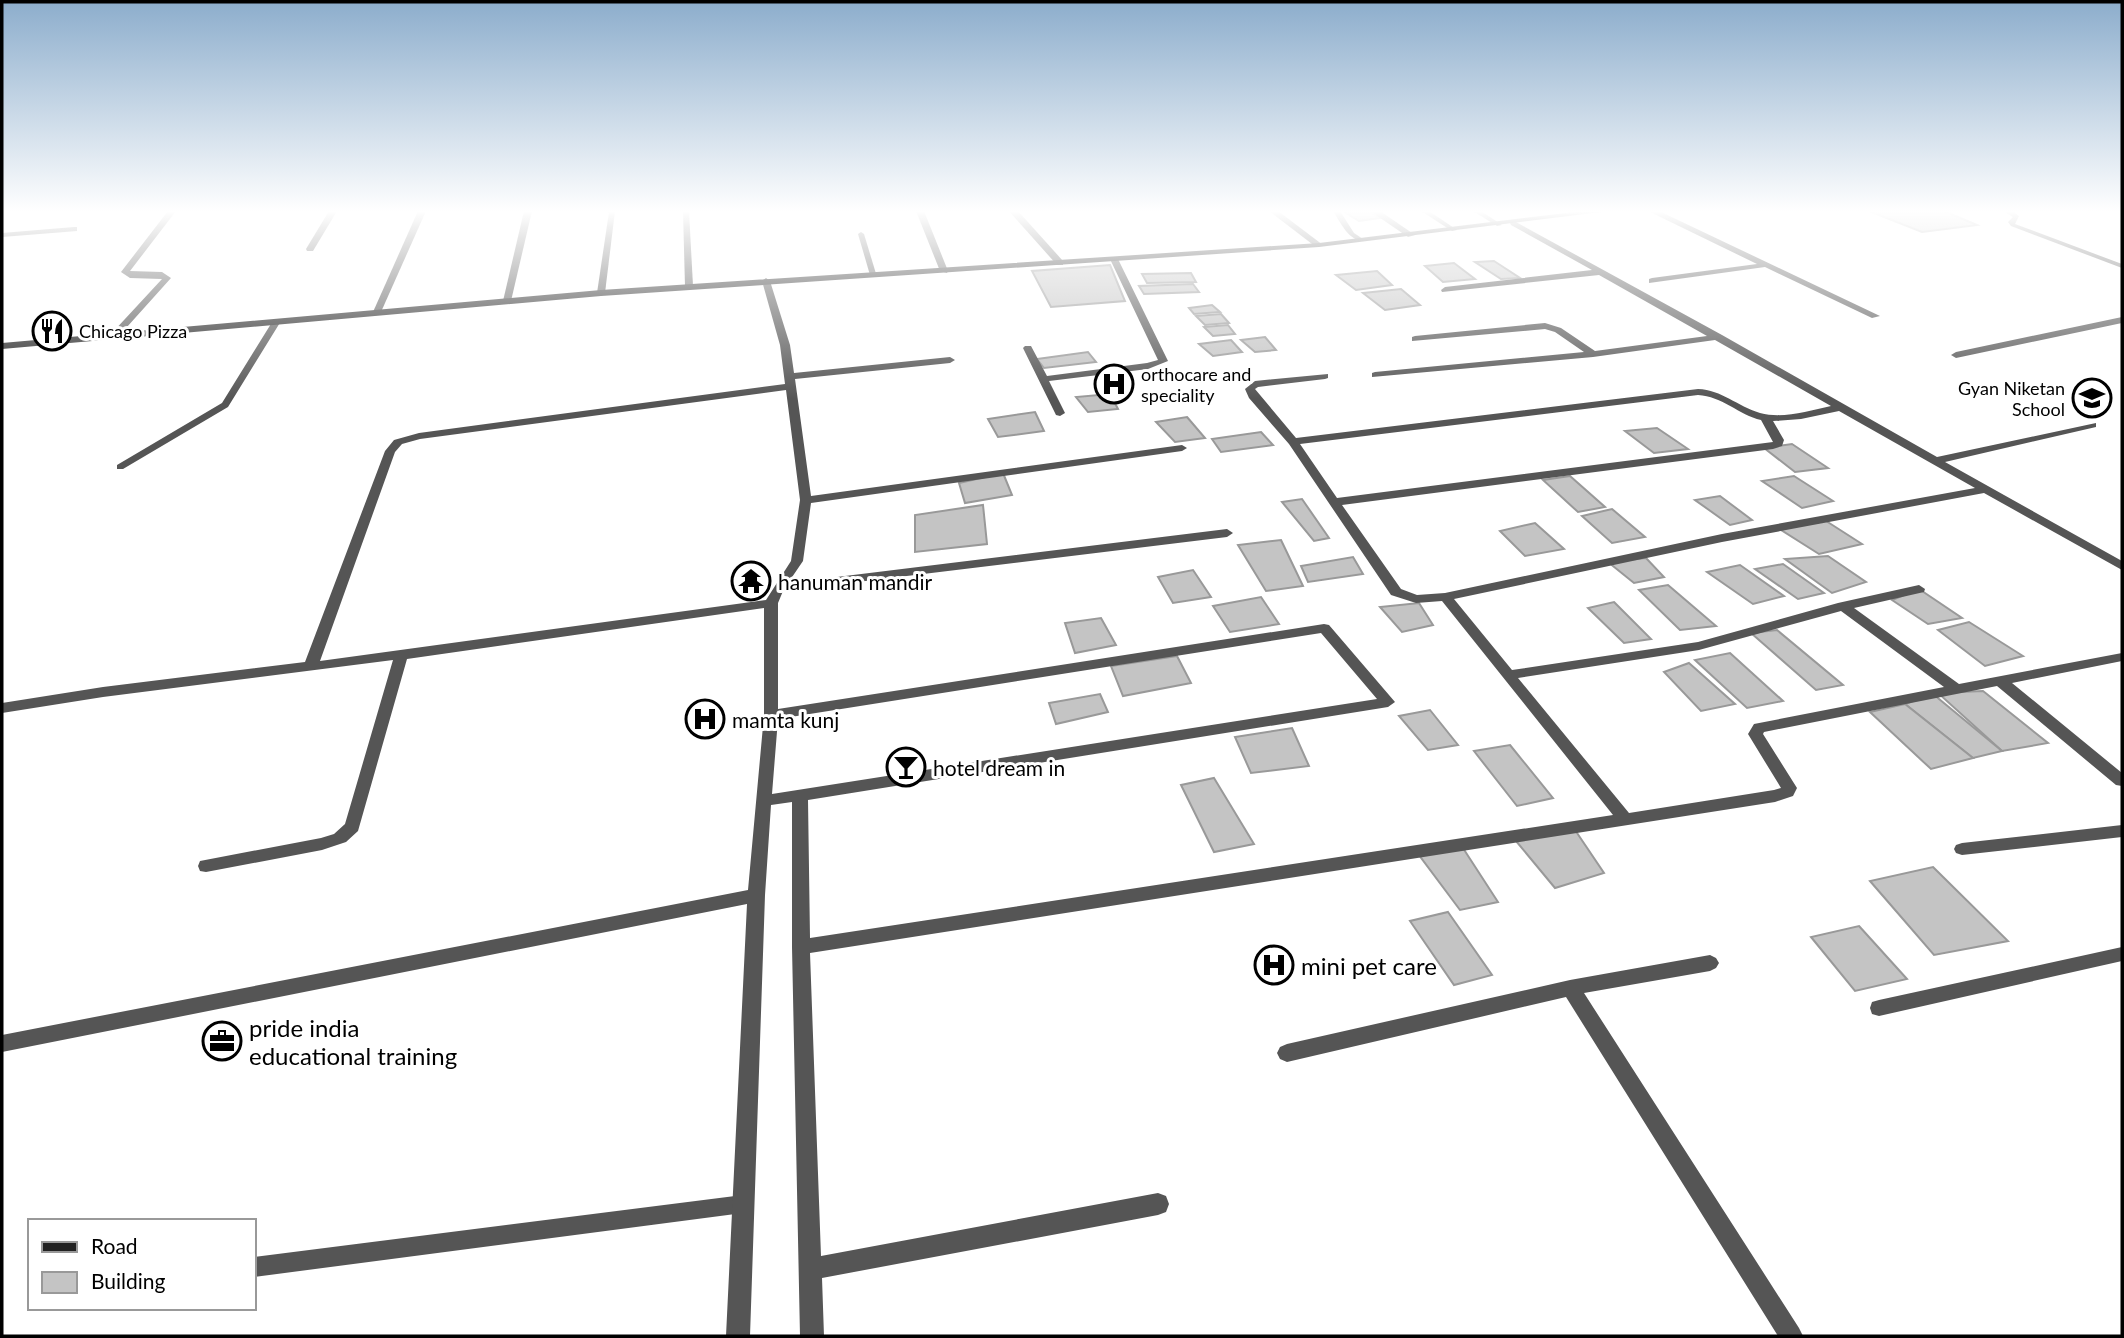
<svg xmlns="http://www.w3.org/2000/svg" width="2124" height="1338" viewBox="0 0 2124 1338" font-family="Lato,sans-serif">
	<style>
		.building { fill: #c4c4c4; stroke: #999; stroke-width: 2 }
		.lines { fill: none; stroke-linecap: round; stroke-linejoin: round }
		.lane { fill: #555; fill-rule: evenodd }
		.street { fill: #555; fill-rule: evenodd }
		.secondary { fill: #222; fill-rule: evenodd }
		.labels { text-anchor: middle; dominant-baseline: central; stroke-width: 6; stroke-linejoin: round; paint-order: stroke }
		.far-poi-label { font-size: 18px; fill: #000; stroke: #fff; text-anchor: start }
		.poi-label { font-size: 21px; fill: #000; stroke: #fff; text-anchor: start }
		.near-poi-label { font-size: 24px; fill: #000; stroke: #fff; text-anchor: start }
	</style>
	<rect width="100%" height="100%" fill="#fff"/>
	<g class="building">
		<polygon points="1343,211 1369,211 1380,218 1359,221"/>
		<polygon points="1869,211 1944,211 1977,225 1922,232"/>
		<polygon points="1494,261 1520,278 1501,279 1475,262"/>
		<polygon points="1454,263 1475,279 1443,282 1425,266"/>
		<polygon points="1110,265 1125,301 1051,307 1032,271"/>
		<polygon points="1377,271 1392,285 1356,290 1336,275"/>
		<polygon points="1191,273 1196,282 1147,283 1142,274"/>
		<polygon points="1193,284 1199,292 1144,294 1139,286"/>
		<polygon points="1401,289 1420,305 1385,310 1363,293"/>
		<polygon points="1212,305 1220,312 1194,314 1189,308"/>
		<polygon points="1221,314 1229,323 1205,325 1196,316"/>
		<polygon points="1228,325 1235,334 1213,336 1204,327"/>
		<polygon points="1265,337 1276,350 1255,352 1241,340"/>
		<polygon points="1231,340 1242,352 1213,356 1199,344"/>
		<polygon points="1088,352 1096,362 1044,368 1037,359"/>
		<polygon points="1110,394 1118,409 1088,412 1076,397"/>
		<polygon points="1035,412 1044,431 998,437 988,419"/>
		<polygon points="1187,417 1205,438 1175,442 1156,422"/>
		<polygon points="1657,428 1688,449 1654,453 1625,431"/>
		<polygon points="1261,432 1273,445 1221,452 1212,439"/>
		<polygon points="1792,444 1828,468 1795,472 1764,448"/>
		<polygon points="1003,473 1012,495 965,503 959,483"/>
		<polygon points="1570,476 1605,507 1578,512 1543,480"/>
		<polygon points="1794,476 1833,501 1802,508 1762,481"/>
		<polygon points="1720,496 1752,520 1730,525 1695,500"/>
		<polygon points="1302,499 1329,538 1314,541 1282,502"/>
		<polygon points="983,505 987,544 915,552 915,515"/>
		<polygon points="1612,509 1645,537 1612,543 1582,516"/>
		<polygon points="1823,519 1862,544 1819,554 1778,528"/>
		<polygon points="1535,523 1564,549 1525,556 1500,531"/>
		<polygon points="1281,540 1303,586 1266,591 1238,545"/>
		<polygon points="1828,556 1866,582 1832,593 1785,559"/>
		<polygon points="1353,557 1363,574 1308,582 1301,566"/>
		<polygon points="1646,558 1664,577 1634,583 1608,562"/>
		<polygon points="1783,564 1824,593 1798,599 1755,569"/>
		<polygon points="1740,565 1784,596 1753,604 1707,572"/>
		<polygon points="1193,570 1211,597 1173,603 1158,577"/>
		<polygon points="1668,585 1716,626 1680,630 1639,590"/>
		<polygon points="1919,589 1962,618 1928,624 1892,600"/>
		<polygon points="1261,597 1279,624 1230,632 1213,606"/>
		<polygon points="1614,602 1651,639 1624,643 1588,608"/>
		<polygon points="1419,603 1433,625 1402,632 1380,607"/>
		<polygon points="1101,618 1116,645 1075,653 1065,623"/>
		<polygon points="1969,622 2023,656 1985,666 1938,630"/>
		<polygon points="1777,630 1843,685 1816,690 1751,633"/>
		<polygon points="1730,653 1783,701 1747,708 1695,660"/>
		<polygon points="1177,656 1191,683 1123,696 1111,666"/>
		<polygon points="1689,663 1735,704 1701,711 1664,672"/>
		<polygon points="1983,691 2048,743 2002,751 1938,693"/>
		<polygon points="1100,694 1108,712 1056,724 1049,703"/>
		<polygon points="1933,694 2002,751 1973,758 1905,704"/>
		<polygon points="1905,704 1973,758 1931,769 1870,712"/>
		<polygon points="1430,710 1458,745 1428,750 1399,716"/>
		<polygon points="1292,728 1309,766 1251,773 1235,737"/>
		<polygon points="1510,745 1553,798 1517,806 1474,751"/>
		<polygon points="1214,778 1254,844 1214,852 1181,785"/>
		<polygon points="1573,827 1604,873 1555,888 1516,841"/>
		<polygon points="1461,845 1498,902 1460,910 1419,855"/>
		<polygon points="1933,867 2008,941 1934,955 1870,881"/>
		<polygon points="1448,912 1492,975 1454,985 1410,921"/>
		<polygon points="1859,926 1907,979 1855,991 1811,937"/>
	</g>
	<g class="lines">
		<g class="lane">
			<polygon points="615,211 605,293 601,295 597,293 609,212"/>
			<polygon points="683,211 689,211 693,286 689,288 685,286"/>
			<path d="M1333 211H1340L1354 233 1363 239V241C1348 240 1341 223 1333 211Z"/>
			<polygon points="1421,211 1429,211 1457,230 1452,231"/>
			<polygon points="1473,211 1481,211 1502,225 1497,226"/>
			<polygon points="2003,211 2012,211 2019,216 2015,224 2122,264 2122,268 2011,226 2008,222 2013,217"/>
			<polygon points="861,232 864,234 877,277 870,275 858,234"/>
			<polygon points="274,319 281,321 228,407 123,469 117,469 117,465 222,403"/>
			<polygon points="743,1195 750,1197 752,1204 750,1211 743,1213 254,1277 254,1257"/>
		</g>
		<g class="street">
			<polygon points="168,211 176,211 130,271 162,272 171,278 118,337 112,337 112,333 162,279 130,278 121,272"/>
			<polygon points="329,211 337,211 313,251 307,251 306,249"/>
			<polygon points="418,211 426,211 381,312 374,314 373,312"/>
			<polygon points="524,211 532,211 511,301 507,304 503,301"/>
			<polygon points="916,211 924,211 948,271 947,273 940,271"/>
			<polygon points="1009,211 1018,211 1063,261 1063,265 1057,265"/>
			<polygon points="1269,211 1278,211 1323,245 1316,247"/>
			<polygon points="1370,211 1380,211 1415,235 1408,237"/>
			<polygon points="1648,211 1659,211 1880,316 1872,318 1765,267 1649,283 1649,279 1652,278 1757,264"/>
			<path d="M1514 221 1722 335 1937 457 2096 423V427L1945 462 2122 561V570L1984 493 1722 542 1454 599 1512 670 1698 642 1838 603 1919 585 1925 589 1924 592 1854 608 1959 684 2122 653V661L2012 683 2122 773V786L2116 785 1997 686 1764 732 1763 734 1797 788 1793 796 1775 802 810 953 821 1256 1158 1193 1166 1196 1169 1204 1166 1212 1158 1215 822 1278 824 1336H800L792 947V802L771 805 765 895 750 1336H726L747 904 2 1052V1035L748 890 764 715V608L407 659 358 831 346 842 322 850 206 872 200 871 198 866 200 861 321 838 334 834 345 824 393 660 103 697 2 713V703L103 687 305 662 385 451 394 440 419 433 785 384 780 345 762 281 766 278 770 281 790 345 794 373 950 357 955 360 950 363 795 379 811 496 1182 445 1187 448 1182 451 811 503 803 561 788 583 1227 529 1233 533 1227 537 783 591 778 603V709L1324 624 1329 625 1395 702 1388 707 808 800 810 938 1613 815 1442 601 1416 603 1391 595 1289 444 1249 398 1245 389 1255 381 1328 374V378L1325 379 1258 387 1255 389 1296 438 1698 389C1722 390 1737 406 1760 413 1783 419 1808 411 1831 406L1715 340 1593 357 1372 377V373L1375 372 1584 352 1555 332 1545 329 1412 341V337L1415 336 1545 323 1561 328 1595 351 1707 336 1599 275 1442 292 1441 290 1445 287 1592 270 1511 225 1510 223ZM786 390 800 500 791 561 766 600 320 661 395 452 402 444 420 439ZM1698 395C1722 396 1739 415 1761 420L1773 442 1337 498 1300 444ZM1839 411 1975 488 1722 534 1445 593 1417 595 1401 589 1342 505 1773 449 1782 446 1784 440 1773 421 1801 419ZM1841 611 1944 687 1754 724 1748 734 1781 788 1774 790 1629 813 1518 678 1699 650ZM1321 633 1377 699 772 794 778 719Z"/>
			<polygon points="74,227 77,227 77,231 2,237 2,233"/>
			<polygon points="1111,257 1118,259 1168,361 1148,369 1049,381 1065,413 1060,416 1056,415 1023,348 1025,346 1031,346 1047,376 1147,363 1158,360 1110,259"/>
			<polygon points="2122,317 2122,323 1956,358 1951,355 1956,352"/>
			<polygon points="2122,825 2122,837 1962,855 1956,853 1954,849 1956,845 1962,843"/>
			<polygon points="2122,947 2122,961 1879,1016 1872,1014 1870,1008 1872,1002 1879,1000"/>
			<polygon points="1710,955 1716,958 1719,963 1716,968 1710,971 1584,993 1799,1328 1803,1336 1778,1336 1566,997 1287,1062 1280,1059 1277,1053 1280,1047 1287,1044 1570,980"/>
		</g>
		<polygon class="secondary" points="1582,211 1609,211 1319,247 601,296 2,349 2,343 601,290 1319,243"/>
	</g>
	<linearGradient id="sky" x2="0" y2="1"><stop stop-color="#8cadcc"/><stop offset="0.53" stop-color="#fff"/><stop offset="1" stop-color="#fff" stop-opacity="0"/></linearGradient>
	<rect width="2124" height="399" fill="url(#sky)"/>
	<defs>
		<symbol id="restaurant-ring" viewBox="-11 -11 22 22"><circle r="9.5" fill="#fff" stroke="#000" stroke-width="1.5"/><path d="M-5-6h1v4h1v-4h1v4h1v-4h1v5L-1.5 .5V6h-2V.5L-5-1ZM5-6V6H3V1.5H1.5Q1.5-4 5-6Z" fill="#000"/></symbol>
		<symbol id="hospital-ring" viewBox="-11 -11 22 22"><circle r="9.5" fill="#fff" stroke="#000" stroke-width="1.5"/><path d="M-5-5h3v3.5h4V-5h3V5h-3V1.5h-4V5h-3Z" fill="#000"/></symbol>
		<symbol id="school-ring" viewBox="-11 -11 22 22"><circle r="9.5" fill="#fff" stroke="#000" stroke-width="1.5"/><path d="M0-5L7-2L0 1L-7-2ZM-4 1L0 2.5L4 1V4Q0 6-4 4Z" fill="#000"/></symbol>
		<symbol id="temple-ring" viewBox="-11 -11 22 22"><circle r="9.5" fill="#fff" stroke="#000" stroke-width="1.5"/><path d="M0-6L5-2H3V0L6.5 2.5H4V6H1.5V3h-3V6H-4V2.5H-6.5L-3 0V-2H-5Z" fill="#000"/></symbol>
		<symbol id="bar-ring" viewBox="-11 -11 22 22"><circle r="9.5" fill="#fff" stroke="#000" stroke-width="1.5"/><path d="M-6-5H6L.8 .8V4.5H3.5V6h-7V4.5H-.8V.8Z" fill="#000"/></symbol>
		<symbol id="office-ring" viewBox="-11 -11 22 22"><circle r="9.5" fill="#fff" stroke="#000" stroke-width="1.5"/><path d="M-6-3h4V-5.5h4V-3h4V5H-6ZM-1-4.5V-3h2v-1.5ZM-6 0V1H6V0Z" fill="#000"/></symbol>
	</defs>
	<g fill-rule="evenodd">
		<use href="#restaurant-ring" x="30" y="309" width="44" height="44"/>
		<use href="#hospital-ring" x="1092" y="362" width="44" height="44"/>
		<use href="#school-ring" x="2070" y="376" width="44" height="44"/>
		<use href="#temple-ring" x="729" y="559" width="44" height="44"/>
		<use href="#hospital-ring" x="683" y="697" width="44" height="44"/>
		<use href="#bar-ring" x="884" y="745" width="44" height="44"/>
		<use href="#hospital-ring" x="1252" y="943" width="44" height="44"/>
		<use href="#office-ring" x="200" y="1019" width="44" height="44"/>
	</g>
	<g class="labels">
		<g class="far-poi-label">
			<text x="79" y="331">Chicago Pizza</text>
			<text x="1141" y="374">orthocare and<tspan x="1141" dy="21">speciality</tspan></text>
			<text x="2065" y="388" text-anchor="end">Gyan Niketan<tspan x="2065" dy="21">School</tspan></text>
		</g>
		<g class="poi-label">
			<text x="778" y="581">hanuman mandir</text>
			<text x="732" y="719">mamta kunj</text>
			<text x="933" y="767">hotel dream in</text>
		</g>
		<g class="near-poi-label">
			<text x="1301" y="965">mini pet care</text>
			<text x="249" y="1027">pride india<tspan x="249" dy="28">educational training</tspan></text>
		</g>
	</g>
	<rect width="2124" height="1338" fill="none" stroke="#000000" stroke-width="7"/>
	<rect x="28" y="1219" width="228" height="91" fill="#ffffff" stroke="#999999" stroke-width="2"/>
	<rect x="42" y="1242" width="35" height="10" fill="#222222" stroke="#999999" stroke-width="2"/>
	<text x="91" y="1254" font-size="21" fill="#000000">Road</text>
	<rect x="42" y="1272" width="35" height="21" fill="#c4c4c4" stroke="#999999" stroke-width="2"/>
	<text x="91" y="1289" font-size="21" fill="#000000">Building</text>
</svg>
